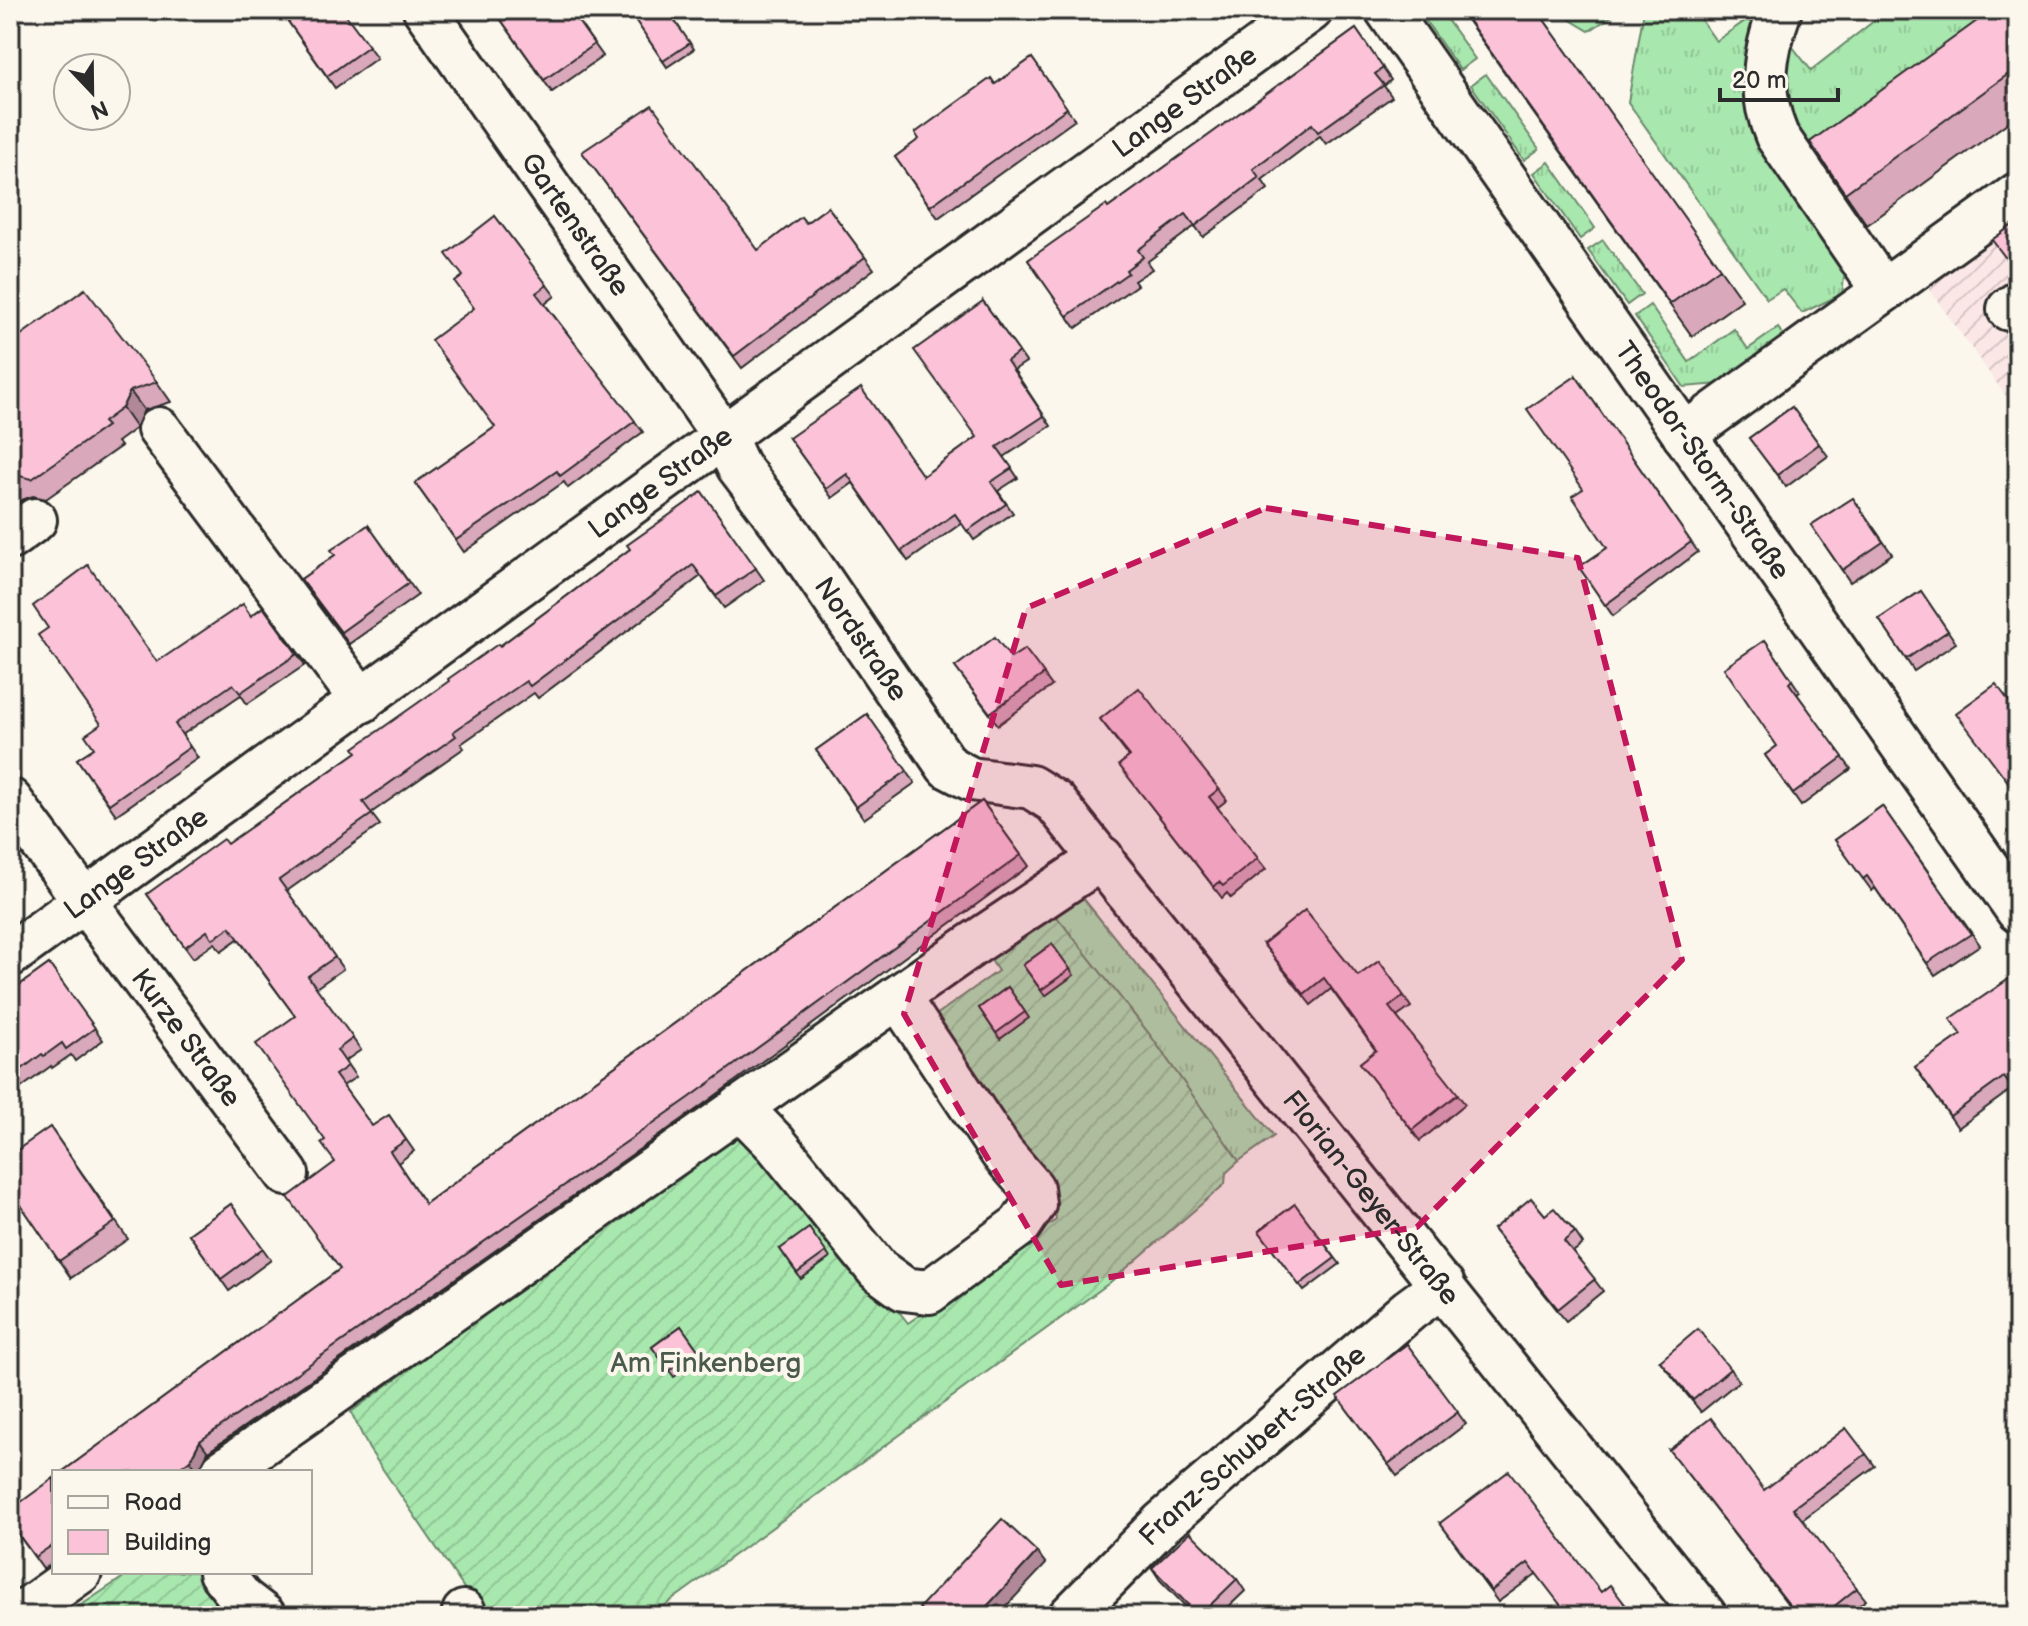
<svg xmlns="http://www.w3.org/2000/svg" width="2028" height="1626" viewBox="0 0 2028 1626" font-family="'Balsamiq Sans',sans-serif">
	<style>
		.industrial { fill: url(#industrial-furrows) }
		.grass { fill: url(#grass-tufts); stroke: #6a896c; stroke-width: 2 }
		.garden { fill: url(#garden-furrows); stroke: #6a896c; stroke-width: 2 }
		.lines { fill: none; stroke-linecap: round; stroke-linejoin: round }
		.minor-casing { stroke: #2b2b2b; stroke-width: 48 }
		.minor { stroke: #fbf7ec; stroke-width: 42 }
		.wall { fill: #d9a8ba; stroke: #2b2b2b; stroke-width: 2 }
		.shaded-wall { fill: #b08897; stroke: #2b2b2b; stroke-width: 2 }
		.building { fill: #fcc3d8; stroke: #2b2b2b; stroke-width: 2 }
		.marked { fill: #c2185b; fill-opacity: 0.2; stroke: #c2185b; stroke-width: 6; stroke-dasharray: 16 10; stroke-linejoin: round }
		.labels { text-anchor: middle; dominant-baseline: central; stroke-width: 8; stroke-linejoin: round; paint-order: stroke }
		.street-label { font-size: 28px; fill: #2b2b2b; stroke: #fbf7ec }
		.park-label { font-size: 28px; fill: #4a5a4c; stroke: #fbf7ec }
	</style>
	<defs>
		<pattern id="industrial-furrows" width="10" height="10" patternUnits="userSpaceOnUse" patternTransform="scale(2)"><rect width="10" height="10" fill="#fbe7e6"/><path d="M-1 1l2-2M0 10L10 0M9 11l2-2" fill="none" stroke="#d7c6c5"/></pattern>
		<pattern id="grass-tufts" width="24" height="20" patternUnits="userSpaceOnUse" patternTransform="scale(2)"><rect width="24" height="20" fill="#a8e7ae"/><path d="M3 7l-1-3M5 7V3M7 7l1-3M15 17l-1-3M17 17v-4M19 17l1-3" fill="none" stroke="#91c696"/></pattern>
		<pattern id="garden-furrows" width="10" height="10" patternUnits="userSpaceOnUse" patternTransform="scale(2)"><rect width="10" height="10" fill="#a8e7ae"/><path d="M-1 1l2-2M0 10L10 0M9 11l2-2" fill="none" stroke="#91c696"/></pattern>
	</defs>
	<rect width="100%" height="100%" fill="#fbf7ec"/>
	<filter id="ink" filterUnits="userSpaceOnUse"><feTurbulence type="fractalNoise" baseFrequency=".0125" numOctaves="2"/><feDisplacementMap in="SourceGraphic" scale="16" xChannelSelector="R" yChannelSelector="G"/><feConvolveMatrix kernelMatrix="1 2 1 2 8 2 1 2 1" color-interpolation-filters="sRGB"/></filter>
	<g filter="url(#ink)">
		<polygon class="industrial" points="2018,219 2018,413 1926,285"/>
		<g class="grass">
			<polygon points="1418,10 1440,10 1475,59 1460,70"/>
			<polygon points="1563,10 1621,10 1589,31 1569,19"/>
			<polygon points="1644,10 1694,10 1716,41 1748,19 1758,35 1845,270 1842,294 1802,313 1783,289 1767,299 1628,102"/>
			<polygon points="1888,10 2009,10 1804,158 1776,63 1785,37 1811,70"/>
			<polygon points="1486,74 1539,149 1524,160 1471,85"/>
			<polygon points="1549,162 1595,228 1580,239 1534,173"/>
			<polygon points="1603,240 1642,294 1627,305 1588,250"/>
			<polygon points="1650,305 1689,362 1734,329 1748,349 1778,328 1787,341 1720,384 1684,387 1635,316"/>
			<polygon points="1083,898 1274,1136 1239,1161 1150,1035 1053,912"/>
		</g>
		<g class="garden">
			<polygon points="1053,912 1150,1035 1239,1161 1226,1173 1225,1184 1108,1284 650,1616 483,1616 369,1449 351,1412 729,1133 752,1135 769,1146 908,1323 1056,1220 1055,1206 929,1020 998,971 989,957"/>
			<polygon points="131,1572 207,1572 242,1616 65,1616"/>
		</g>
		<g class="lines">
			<defs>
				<g id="minor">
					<path id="s1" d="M425 10 725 438 738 466 791 536 948 767 971 779 1031 787 1055 802 1705 1616"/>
					<path id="s2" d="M1387 10 2018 911"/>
					<path d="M1780 10C1764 54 1758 92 1777 136L1883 291"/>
					<polyline points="2009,309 2018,303"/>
					<polyline points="159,429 362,701"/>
					<polyline points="1684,435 2018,194"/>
					<polyline points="10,538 35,520"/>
					<path id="s3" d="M10 800 287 1174"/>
					<path id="s4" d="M10 955 1311 10"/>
					<polyline points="740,1107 776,1144 878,1270 904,1289 929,1292 1020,1225 1034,1204 1032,1188 1002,1153 898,997"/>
					<polyline points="222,1472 969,947 1102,858"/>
					<polyline points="220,1572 242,1599 264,1616"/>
					<polyline points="18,1616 80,1572"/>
					<polyline points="463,1616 464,1612"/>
					<path id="s5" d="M1070 1616 1162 1523 1409 1310 1443 1285"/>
				</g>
			</defs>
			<use href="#minor" class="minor-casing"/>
			<use href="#minor" class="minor"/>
		</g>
		<g class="wall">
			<polygon points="280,10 342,10 377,58 335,88"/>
			<polygon points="494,10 570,10 603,56 552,92"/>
			<polygon points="667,10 694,49 667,67 634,18"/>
			<polygon points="1460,10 1537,10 1742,300 1692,336"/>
			<polygon points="2018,10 2018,115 1867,225 1810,142"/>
			<polygon points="1356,29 1391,80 1384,86 1392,97 1326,144 1320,136 1262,180 1268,189 1203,237 1195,226 1147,262 1152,269 1134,281 1137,285 1076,328 1028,260 1108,208"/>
			<polygon points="1032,58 1075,120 938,218 895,157"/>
			<polygon points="582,152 758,250 806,223 828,207 874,269 742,368"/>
			<polygon points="495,216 555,296 545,304 643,432 568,488 564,482 464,552 415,483 495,427 474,308 462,277"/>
			<polygon points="983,301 1026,362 1014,370 1051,426 1004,457 1018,478 998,491 1013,513 974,540 962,523 908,561 853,483 832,498 789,438 923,476 977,437"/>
			<polygon points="10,343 157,382 171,402 144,410 136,428 117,442 121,446 46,499 33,496 22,500 10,509"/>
			<polygon points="1576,376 1698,552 1613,616 1579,567 1607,548 1583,489"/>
			<polygon points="1792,407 1828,456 1786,487 1749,438"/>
			<polygon points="702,492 764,580 724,608 701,576 538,698 534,693 461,744 464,748 371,813 380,825 287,891 343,969 316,988 361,1050 345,1061 356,1077 343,1086 372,1126 389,1115 414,1151 398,1163 425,1204 982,801 1029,866 697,1109 208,1452 198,1472 62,1472 340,1269 335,1162 325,1140 295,1016 238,939 221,951 215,943 193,958 147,894 227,844 357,752 630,549"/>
			<polygon points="1853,498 1892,554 1850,582 1811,525"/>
			<polygon points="368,525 418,595 349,644 301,579 335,555"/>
			<polygon points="1921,591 1956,643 1914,671 1879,619"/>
			<polygon points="263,607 305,665 247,704 241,695 182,735 198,758 116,815 77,759 94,748 101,724 157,662 251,616"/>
			<polygon points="1765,640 1800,692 1797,694 1851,769 1801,806 1765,755 1777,746"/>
			<polygon points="1025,649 1052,686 998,725 955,667 1011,658"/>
			<polygon points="867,714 915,783 864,819 816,750"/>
			<polygon points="1100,719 1219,789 1227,800 1217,808 1266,869 1231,898 1227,893 1222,898 1119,765 1129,757"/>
			<polygon points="1882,806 1980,945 1935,975 1875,888 1872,891 1835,840"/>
			<polygon points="1052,944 1074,975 1045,996 1023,965"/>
			<polygon points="1263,944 1358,976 1379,961 1411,1007 1397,1017 1465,1104 1420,1141 1360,1063 1376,1051 1331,989 1311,1005"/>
			<polygon points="49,964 103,1040 75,1061 71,1055 52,1068 51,1066 10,1096 10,992"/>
			<polygon points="2009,979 2018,991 2018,1098 2012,1089 1958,1128 1915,1067 1961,1035"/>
			<polygon points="1008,987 1029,1018 1000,1039 979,1008"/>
			<polygon points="50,1127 128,1239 71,1278 10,1189"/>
			<polygon points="231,1204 271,1260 229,1291 189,1234"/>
			<polygon points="1295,1204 1340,1264 1304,1291 1259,1231"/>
			<polygon points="1545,1215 1575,1232 1583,1244 1573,1252 1603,1291 1566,1321 1493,1229"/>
			<polygon points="780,1249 826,1252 830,1258 801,1279"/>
			<polygon points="681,1326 703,1357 674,1377 652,1347"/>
			<polygon points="1407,1344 1466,1424 1397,1476 1346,1408"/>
			<polygon points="1660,1361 1730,1369 1739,1381 1701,1412"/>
			<polygon points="1669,1450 1764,1490 1866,1454 1875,1466 1802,1520 1866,1600 1846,1616 1797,1616"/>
			<polygon points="54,1478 54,1561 43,1569 10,1523"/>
			<polygon points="1440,1523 1601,1592 1536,1574 1498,1602"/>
			<polygon points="1152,1568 1237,1579 1245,1591 1219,1616 1195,1616 1160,1580"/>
		</g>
		<g class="shaded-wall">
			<polygon points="130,391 144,410 136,428 122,408"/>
			<polygon points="200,1441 208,1452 198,1472 190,1460"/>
			<polygon points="1037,1552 1046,1564 997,1616 978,1616"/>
		</g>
		<g class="building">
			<polygon points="280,10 342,10 369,46 327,76"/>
			<polygon points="494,10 570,10 594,44 544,80"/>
			<polygon points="645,10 667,10 690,43 663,61 634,18"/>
			<polygon points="1461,10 1537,10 1720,268 1670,304"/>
			<polygon points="1992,10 2018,10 2018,67 1845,193 1810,142"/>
			<polygon points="1356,29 1383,68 1375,74 1384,85 1318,132 1312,124 1253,169 1259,177 1195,226 1186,214 1138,250 1143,257 1126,270 1128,273 1067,316 1028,260 1106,205 1108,208"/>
			<polygon points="1032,58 1067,108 930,206 895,157 919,139 915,133 991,78 995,84"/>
			<polygon points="652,105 758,250 801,217 806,223 828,207 865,257 734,356 582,152"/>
			<polygon points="495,216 547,285 536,293 635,421 560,476 557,471 456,540 415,483 495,427 431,340 474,308 455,282 463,276 446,254"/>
			<polygon points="2018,221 2018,274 1992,240"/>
			<polygon points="85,289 157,382 130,391 122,408 103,422 107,426 32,479 20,476 10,480 10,343"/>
			<polygon points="983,301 1019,352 1007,361 1044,416 997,447 1012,468 991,482 1006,504 967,531 955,514 901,551 847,474 826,489 789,438 861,388 923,476 977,437 914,350"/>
			<polygon points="1576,376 1691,542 1605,605 1579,567 1607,548 1572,496 1583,489 1527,409"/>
			<polygon points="1792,407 1819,444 1777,475 1749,438"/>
			<polygon points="702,492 756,568 716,596 693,565 530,686 526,681 453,732 456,736 363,802 372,814 279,880 335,957 308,976 353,1038 337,1050 348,1066 335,1075 372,1126 389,1115 406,1140 390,1151 425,1204 982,801 1021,855 689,1098 200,1441 190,1460 174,1472 62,1472 340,1269 288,1197 335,1162 321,1143 325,1140 256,1044 295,1016 230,927 213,939 207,931 185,947 147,894 223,839 227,844 357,752 354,748 449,681 448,679 498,644 500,646 630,549 627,545"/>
			<polygon points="1853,498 1883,542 1842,570 1811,525"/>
			<polygon points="368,525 409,583 341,632 301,579 335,555 331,550"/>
			<polygon points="88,565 157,662 243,604 251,616 263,607 297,654 240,693 233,684 175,724 190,747 109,804 77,759 94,748 85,735 101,724 38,635 48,628 33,606"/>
			<polygon points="1921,591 1948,631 1906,659 1879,619"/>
			<polygon points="995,637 1011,658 1025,649 1044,674 990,713 955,667"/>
			<polygon points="1765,640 1792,680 1789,683 1843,757 1793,794 1765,755 1777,746 1724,668"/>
			<polygon points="1996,684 2018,713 2018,795 1956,713"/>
			<polygon points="1139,688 1219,789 1209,797 1258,858 1223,886 1219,882 1214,887 1119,765 1130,756 1100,719"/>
			<polygon points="867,714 907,771 856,807 816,750"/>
			<polygon points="1882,806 1971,934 1927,963 1867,876 1863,879 1835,840"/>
			<polygon points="1305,910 1358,976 1379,961 1404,996 1389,1007 1458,1094 1412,1130 1360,1063 1376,1050 1324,978 1304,994 1263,944"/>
			<polygon points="1052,944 1070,969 1041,990 1023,965"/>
			<polygon points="49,964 95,1028 66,1049 62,1043 44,1056 42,1054 10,1078 10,992"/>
			<polygon points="2009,979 2018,992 2018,1097 2004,1077 1950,1116 1915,1067 1961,1035 1950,1019"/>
			<polygon points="1008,987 1025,1012 996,1033 979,1008"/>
			<polygon points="50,1127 115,1222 59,1261 10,1189 10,1155"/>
			<polygon points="1531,1198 1545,1215 1554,1208 1575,1232 1564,1241 1595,1279 1558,1309 1493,1229"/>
			<polygon points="231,1204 263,1248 221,1279 189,1234"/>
			<polygon points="1295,1204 1335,1258 1299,1285 1259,1231"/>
			<polygon points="809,1228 826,1252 797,1273 780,1249"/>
			<polygon points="681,1326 698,1350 669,1371 652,1347"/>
			<polygon points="1698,1329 1730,1369 1693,1400 1660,1361"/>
			<polygon points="1407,1344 1458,1412 1388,1464 1337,1396"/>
			<polygon points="1711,1418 1764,1490 1846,1428 1866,1454 1793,1508 1857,1588 1822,1616 1798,1616 1669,1450"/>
			<polygon points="1509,1471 1601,1592 1610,1585 1634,1616 1569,1616 1528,1563 1491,1591 1440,1523"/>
			<polygon points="54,1478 54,1544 35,1557 10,1523 10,1510"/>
			<polygon points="1002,1519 1037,1552 978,1616 928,1616 919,1608"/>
			<polygon points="1190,1532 1237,1579 1199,1616 1152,1568"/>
		</g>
	</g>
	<path class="marked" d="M1266 508 1578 558 1682 960 1417 1227 1061 1285 904 1014 1026 608Z"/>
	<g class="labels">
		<g class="street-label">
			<text stroke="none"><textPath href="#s4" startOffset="1452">Lange Straße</textPath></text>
			<text stroke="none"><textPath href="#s1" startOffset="262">Gartenstraße</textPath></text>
			<text stroke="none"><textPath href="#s2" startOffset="550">Theodor-Storm-Straße</textPath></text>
			<text stroke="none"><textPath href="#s4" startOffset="804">Lange Straße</textPath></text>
			<text stroke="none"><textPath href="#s1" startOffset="766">Nordstraße</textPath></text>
			<text stroke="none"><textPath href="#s4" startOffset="156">Lange Straße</textPath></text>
			<text stroke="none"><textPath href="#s3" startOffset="296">Kurze Straße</textPath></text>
			<text stroke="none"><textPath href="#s1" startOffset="1542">Florian-Geyer-Straße</textPath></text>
			<text stroke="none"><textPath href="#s5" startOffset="250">Franz-Schubert-Straße</textPath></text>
		</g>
		<g class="park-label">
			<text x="706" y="1363">Am Finkenberg</text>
		</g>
	</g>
	<rect width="2028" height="1626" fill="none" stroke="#fbf7ec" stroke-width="40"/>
	<rect x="20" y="20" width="1988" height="1586" fill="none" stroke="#2b2b2b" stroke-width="3" filter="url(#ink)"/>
	<rect x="52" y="1470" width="260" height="104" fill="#fbf7ec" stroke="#a8a59f" stroke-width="2"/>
	<rect x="68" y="1496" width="40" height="12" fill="#fbf7ec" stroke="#a8a59f" stroke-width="2"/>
	<text x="124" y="1510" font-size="24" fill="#2b2b2b">Road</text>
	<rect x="68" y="1530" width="40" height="24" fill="#fcc3d8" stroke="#a8a59f" stroke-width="2"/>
	<text x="124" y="1550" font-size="24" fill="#2b2b2b">Building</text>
	<g transform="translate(92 92) rotate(158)"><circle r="38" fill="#fbf7ec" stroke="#a8a59f" stroke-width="2"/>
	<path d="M0-6L14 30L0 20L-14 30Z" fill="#2b2b2b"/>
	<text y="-12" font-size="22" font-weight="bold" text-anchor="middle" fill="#2b2b2b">N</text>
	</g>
	<path d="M1720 88v12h118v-12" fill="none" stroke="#2b2b2b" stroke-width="4"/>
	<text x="1732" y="88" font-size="24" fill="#2b2b2b" stroke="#fbf7ec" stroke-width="6" paint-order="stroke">20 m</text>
</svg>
